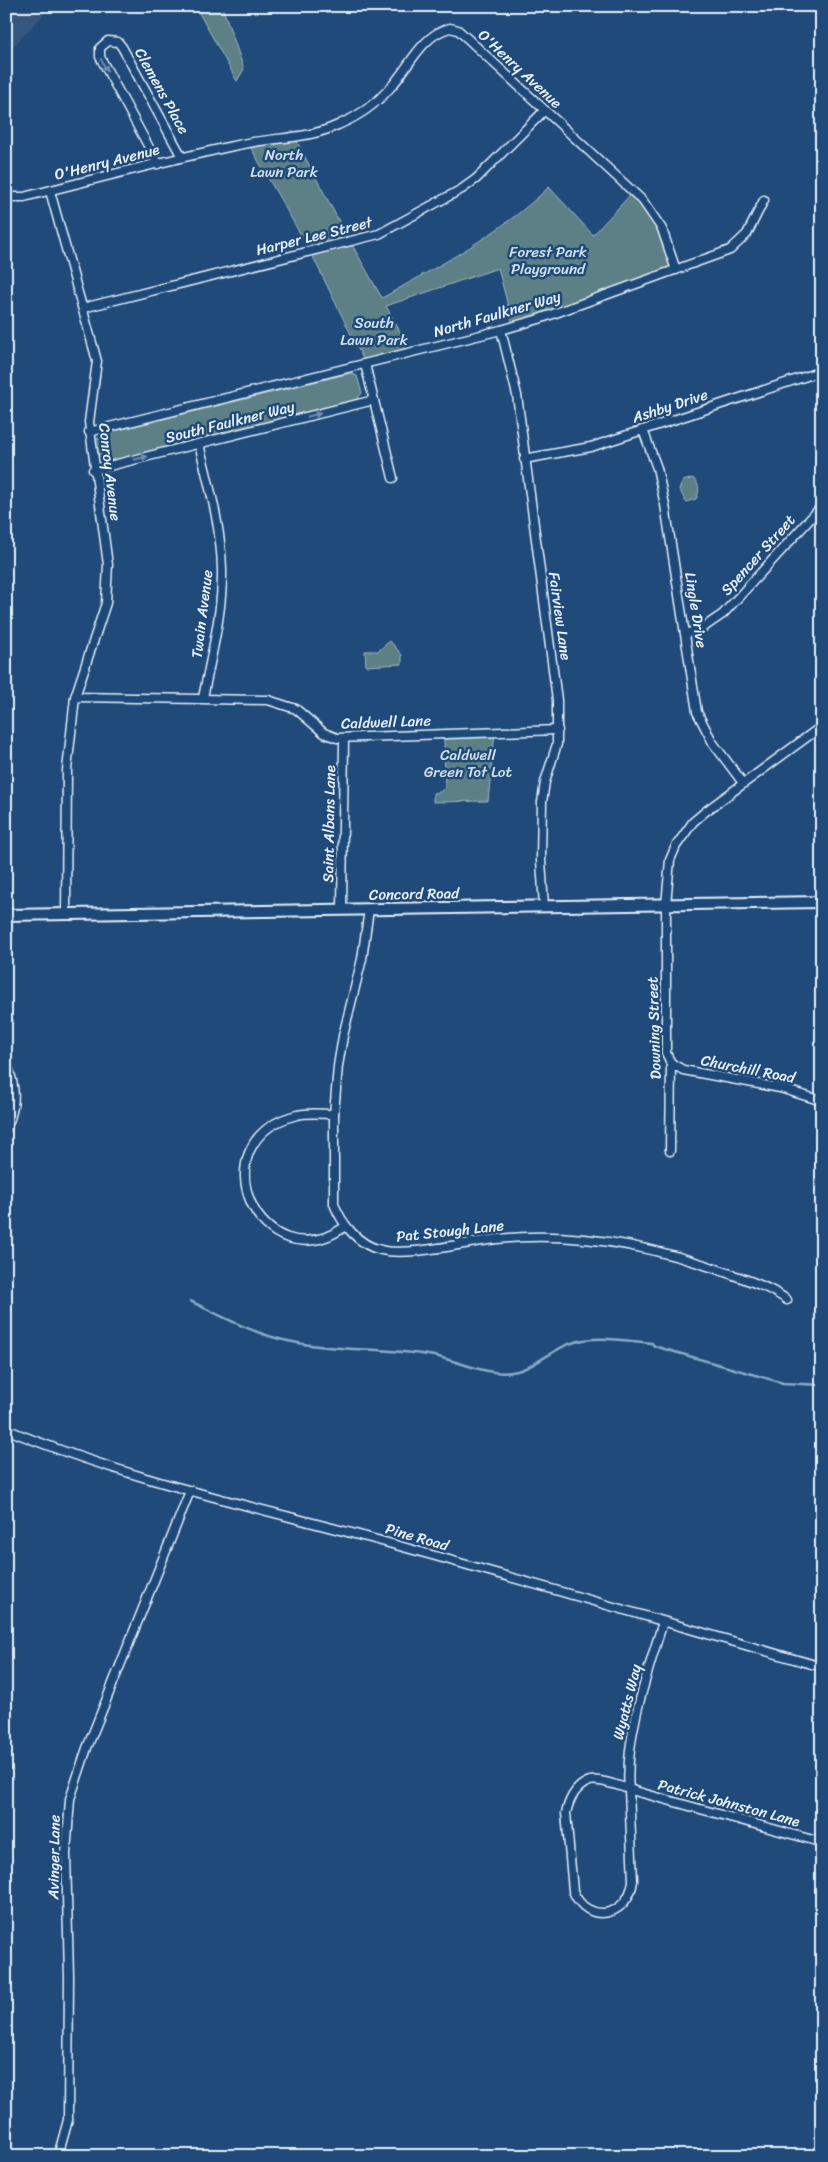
<svg xmlns="http://www.w3.org/2000/svg" width="828" height="2162" viewBox="0 0 828 2162" font-family="Sriracha,sans-serif">
	<style>
		.built { fill: #35567e }
		.green { fill: #5c8086; stroke: #a2b8bf }
		.lines { fill: none; stroke-linecap: round; stroke-linejoin: round }
		.stream { stroke: #89abc7; stroke-width: 2.5 }
		.minor-casing { stroke: #e8f1f8; stroke-width: 11 }
		.secondary-casing { stroke: #e8f1f8; stroke-width: 14 }
		.minor { stroke: #1f4a7a; stroke-width: 8 }
		.secondary { stroke: #1f4a7a; stroke-width: 10 }
		.oneway { fill: #6f8dac }
		.labels { text-anchor: middle; dominant-baseline: central; stroke-width: 5; stroke-linejoin: round; paint-order: stroke }
		.street-label { font-size: 15px; fill: #e8f1f8; stroke: #1f4a7a }
		.park-label { font-size: 15px; fill: #d3e0e7; stroke: #1f4a7a }
	</style>
	<rect width="100%" height="100%" fill="#1f4a7a"/>
	<filter id="ink" filterUnits="userSpaceOnUse"><feTurbulence type="fractalNoise" baseFrequency=".02" numOctaves="2"/><feDisplacementMap in="SourceGraphic" scale="10" xChannelSelector="R" yChannelSelector="G"/><feConvolveMatrix kernelMatrix="1 2 1 2 8 2 1 2 1" color-interpolation-filters="sRGB"/></filter>
	<g filter="url(#ink)">
		<polygon class="built" points="6,6 52,6 6,54"/>
		<g class="green">
			<polygon points="195,6 222,6 244,69 237,81"/>
			<polygon points="295,138 350,242 310,251 248,143"/>
			<path d="M549 187 593 235 632 193 654 217 675 270 513 325 498 268 386 306 411 352 365 363 311 253 351 243 382 298C440 265 500 234 549 187Z"/>
			<path d="M351 373 357 376 362 393 357 399 107 462C97 459 95 449 97 439L107 433Z"/>
			<path d="M693 478C700 485 700 491 696 499L686 502 679 489 683 481Z"/>
			<polygon points="390,641 402,655 402,664 366,666 365,651 378,651"/>
			<polygon points="495,733 488,801 433,802 433,793 440,792 445,788 444,734"/>
		</g>
		<g class="lines">
			<path class="stream" d="M190 1301C222 1316 253 1334 288 1341 336 1352 386 1347 434 1356 459 1361 487 1376 512 1372 533 1369 550 1351 569 1344 595 1334 626 1341 652 1343L654 1346 783 1383 822 1385"/>
			<defs>
				<g id="minor">
					<polyline points="158,164 100,57 100,48 108,41 118,42 122,47 182,157"/>
					<polyline points="50,191 97,361 89,422 108,565 106,603 75,697 67,770 66,914"/>
					<path d="M6 197H24C95 179 166 160 238 145 272 137 306 140 338 125 357 117 376 104 390 88 409 68 421 35 450 28L458 30 468 39 643 201 662 229 676 270"/>
					<polyline points="83,308 379,234 462,189 476,179 544,111"/>
					<polyline points="501,330 517,395 557,700 557,744 545,782 542,802 541,860 544,907"/>
					<polyline points="365,364 393,478"/>
					<polyline points="643,430 657,468 665,505 697,712 713,743 743,783"/>
					<polyline points="89,432 501,330 539,319 730,250 747,234 764,200"/>
					<path d="M199 444C209 485 221 526 222 569 223 612 211 656 203 698"/>
					<polyline points="524,459 591,447 822,371"/>
					<polyline points="93,470 374,400"/>
					<polyline points="686,634 704,627 723,614 822,506"/>
					<polyline points="75,697 268,700 296,709 324,733 337,738 558,730"/>
					<path d="M369 909 362 959 343 1036 338 1066 334 1114V1204C342 1224 358 1245 381 1250 408 1257 467 1242 497 1239 575 1231 653 1246 725 1272 747 1280 768 1286 787 1300"/>
					<polyline points="342,910 344,738"/>
					<path d="M6 1062C16 1086 17 1105 6 1129"/>
					<polyline points="671,1063 683,1070 780,1088 822,1101"/>
					<path d="M334 1114C322 1114 308 1112 297 1115 195 1140 260 1287 346 1226"/>
					<polyline points="670,1151 671,1063 666,1053 666,905 670,860 676,846 693,822 706,811 822,726"/>
					<path d="M6 1429C123 1478 248 1505 370 1538 521 1579 671 1624 822 1667"/>
					<path d="M663 1622C648 1671 624 1739 629 1790L633 1881C628 1918 587 1925 573 1891L566 1813C569 1800 575 1786 590 1781 602 1778 629 1790 642 1793 699 1809 756 1824 813 1840L822 1843"/>
					<polyline points="58,2156 68,2120 69,1977 66,1854 70,1799 87,1748 190,1491"/>
				</g>
				<polyline id="secondary" points="6,915 822,902"/>
			</defs>
			<use href="#minor" class="minor-casing"/>
			<use href="#secondary" class="secondary-casing"/>
			<use href="#minor" class="minor"/>
			<use href="#secondary" class="secondary"/>
		</g>
		<defs><path id="oneway-solid" d="M-6-.8H1V-3.2L6.5 0L1 3.2V.8H-6Z" transform="scale(1.25)"/></defs>
		<g class="oneway">
			<use href="#oneway-solid" transform="translate(104 65) rotate(62)"/>
			<use href="#oneway-solid" transform="translate(314 415) rotate(-14)"/>
			<use href="#oneway-solid" transform="translate(141 458) rotate(-14)"/>
		</g>
	</g>
	<g class="labels">
		<g class="street-label">
			<text transform="translate(520 69) rotate(43)">O'Henry Avenue</text>
			<text transform="translate(162 91) rotate(61)">Clemens Place</text>
			<text transform="translate(107 162) rotate(-14)">O'Henry Avenue</text>
			<text transform="translate(314 236) rotate(-14)">Harper Lee Street</text>
			<text transform="translate(497 314) rotate(-16)">North Faulkner Way</text>
			<text transform="translate(670 406) rotate(-18)">Ashby Drive</text>
			<text transform="translate(230 422) rotate(-14)">South Faulkner Way</text>
			<text transform="translate(110 472) rotate(83)">Conroy Avenue</text>
			<text transform="translate(758 555) rotate(-48)">Spencer Street</text>
			<text transform="translate(696 610) rotate(81)">Lingle Drive</text>
			<text transform="translate(202 614) rotate(-83)">Twain Avenue</text>
			<text transform="translate(560 616) rotate(82)">Fairview Lane</text>
			<text transform="translate(386 722) rotate(-2)">Caldwell Lane</text>
			<text transform="translate(329 824) rotate(-89)">Saint Albans Lane</text>
			<text transform="translate(414 894) rotate(-1)">Concord Road</text>
			<text transform="translate(654 1028) rotate(-92)">Downing Street</text>
			<text transform="translate(748 1069) rotate(11)">Churchill Road</text>
			<text transform="translate(450 1231) rotate(-6)">Pat Stough Lane</text>
			<text transform="translate(417 1537) rotate(16)">Pine Road</text>
			<text transform="translate(627 1702) rotate(-76)">Wyatts Way</text>
			<text transform="translate(729 1803) rotate(15)">Patrick Johnston Lane</text>
			<text transform="translate(54 1857) rotate(-89)">Avinger Lane</text>
		</g>
		<g class="park-label">
			<text x="284" y="155">North<tspan x="284" dy="17">Lawn Park</tspan></text>
			<text x="548" y="252">Forest Park<tspan x="548" dy="17">Playground</tspan></text>
			<text x="374" y="323">South<tspan x="374" dy="17">Lawn Park</tspan></text>
			<text x="468" y="755">Caldwell<tspan x="468" dy="17">Green Tot Lot</tspan></text>
		</g>
	</g>
	<rect width="828" height="2162" fill="none" stroke="#1f4a7a" stroke-width="25"/>
	<rect x="12" y="12" width="803" height="2137" fill="none" stroke="#e8f1f8" stroke-width="2" filter="url(#ink)"/>
</svg>
